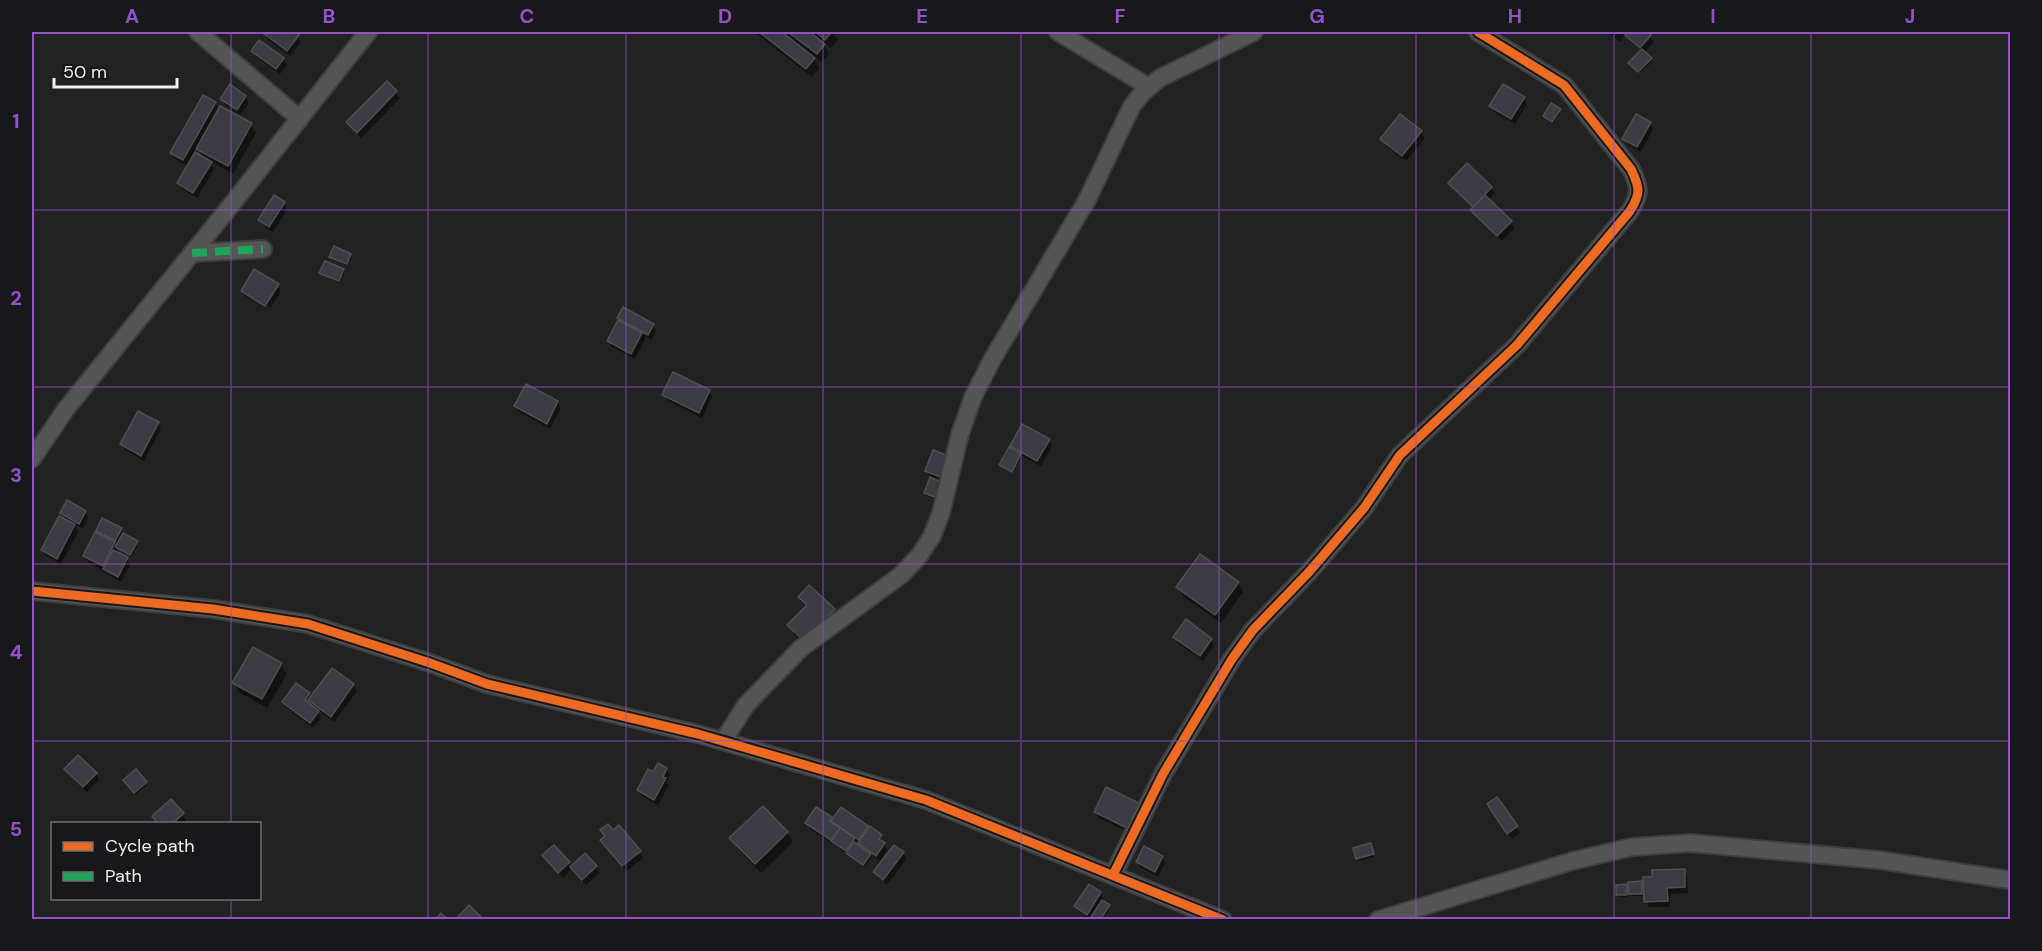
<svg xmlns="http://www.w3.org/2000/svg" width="2042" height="951" viewBox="0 0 2042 951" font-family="'DM Sans',sans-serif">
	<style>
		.shadow { fill: #0007; fill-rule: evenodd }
		.building { fill: #3c3a43; stroke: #515051; stroke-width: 1.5 }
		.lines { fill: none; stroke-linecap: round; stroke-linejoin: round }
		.minor-casing { stroke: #3f3f3f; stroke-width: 20 }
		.minor { stroke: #555; stroke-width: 16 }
		.quiet { stroke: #20a55d; stroke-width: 8; stroke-dasharray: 15 8; stroke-linecap: butt }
		.cycleway-casing { stroke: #18181a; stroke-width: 13 }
		.cycleway { stroke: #ed6a23; stroke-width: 9 }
		.grid { fill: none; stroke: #9253c9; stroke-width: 1.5; stroke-opacity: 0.55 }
		.neatline { fill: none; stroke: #9253c9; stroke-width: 2 }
		.grid-label { font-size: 20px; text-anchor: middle; font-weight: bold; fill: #9253c9 }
	</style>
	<rect width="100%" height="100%" fill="#222"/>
	<g class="shadow">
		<polygon points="267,32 292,32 301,42 290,56 268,40 265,34"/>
		<polygon points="754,32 833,32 838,40 831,48 821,40 829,54 822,62 810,53 819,68 812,77"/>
		<polygon points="1607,32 1645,32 1654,42 1644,53 1652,62 1640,73 1632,65 1642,51 1630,41 1626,33 1620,42"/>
		<polygon points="253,51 283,59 287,65 280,74 256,57"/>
		<polygon points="387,83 400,98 361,138 348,122"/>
		<polygon points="245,97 249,103 240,115 225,105 222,99"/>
		<polygon points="1524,98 1527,104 1515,124 1494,112 1491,106"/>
		<path d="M215 103 219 110 250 124 256 133 233 174 210 161 214 169 197 198 182 189 178 183 188 166 175 159 172 153ZM197 147 204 159 194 153Z"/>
		<polygon points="1559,110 1561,113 1553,123 1544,116"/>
		<polygon points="1650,123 1653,129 1641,152 1628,145 1624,139"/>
		<polygon points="1421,132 1425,138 1406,161 1385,145 1382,139"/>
		<polygon points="1450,183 1491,188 1495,193 1488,200 1511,222 1514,228 1502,241 1476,216 1472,210 1474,208 1453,189"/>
		<polygon points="284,203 287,209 273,232 263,226 260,220"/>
		<polygon points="350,255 352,257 348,266 332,259 331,257"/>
		<polygon points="343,270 344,273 340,283 323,275 321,273"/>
		<polygon points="277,285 281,291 271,307 245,292 245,295 269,311 246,297 242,291"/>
		<polygon points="619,318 653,325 656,331 651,340 646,337 635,359 612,347 609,341 622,324"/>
		<polygon points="709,391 712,397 702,418 668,401 664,395"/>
		<polygon points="557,402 561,408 550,429 519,412 516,406"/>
		<polygon points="158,423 161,429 144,461 125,450 122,444"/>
		<polygon points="1048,440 1052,446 1041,466 1022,456 1013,473 1001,465 1015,452 1011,446"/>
		<polygon points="950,458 941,501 927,496 925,493 931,477 926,471"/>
		<polygon points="85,512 88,518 83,529 73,523 78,532 61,564 46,556 43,550 66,521 62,513"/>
		<polygon points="121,529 124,535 138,545 131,557 117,549 115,553 127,559 130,565 121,582 88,562 84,556 101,537 97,531"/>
		<polygon points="1238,583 1243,592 1221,623 1184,597 1178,587"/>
		<polygon points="800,597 834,610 839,619 810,650 795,635 789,626 806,607"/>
		<polygon points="1175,637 1211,640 1214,646 1203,661 1178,643"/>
		<polygon points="253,649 281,664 287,674 267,708 239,692 234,682"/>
		<polygon points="332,670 353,685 357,691 334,722 315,708 321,718 313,728 287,708 284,702 297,685 311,698"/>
		<polygon points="666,769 670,775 666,782 669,785 658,805 642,796 639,790 654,774"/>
		<polygon points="66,770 96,774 99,780 87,792 70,776"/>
		<polygon points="126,782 146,783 147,785 136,794"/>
		<polygon points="1107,789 1132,834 1099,818 1095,812"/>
		<polygon points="1496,799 1520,833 1512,839 1492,810"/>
		<path d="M841 809 880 836 887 850 880 861 872 856 865 866 810 829 807 823 830 818 832 822ZM856 840 859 842 864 850 854 844Z"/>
		<polygon points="182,814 186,820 182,824 158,824"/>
		<polygon points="619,827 643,858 626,871 606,846 613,832"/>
		<polygon points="787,832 793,842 761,873 737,848 731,839"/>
		<polygon points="554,847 571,868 585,855 600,873 586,885 573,868 563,878 544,855"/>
		<polygon points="1372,847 1374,857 1359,861 1355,849"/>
		<polygon points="903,853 906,859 887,885 878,878 875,872"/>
		<polygon points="1162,857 1165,863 1158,877 1141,868 1137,862"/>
		<polygon points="1684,870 1687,876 1688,893 1670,894 1670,907 1649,907 1646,896 1632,896 1630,894 1641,883 1645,891"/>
		<polygon points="1626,886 1627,897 1619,897 1618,895"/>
		<polygon points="1100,893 1104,899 1102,901 1110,908 1103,920 1094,920 1092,917 1090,920 1080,912 1076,907"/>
	</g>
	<g class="building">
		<polygon points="265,32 295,32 299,35 287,51 263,33"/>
		<polygon points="759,32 782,32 815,58 806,69"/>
		<polygon points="788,32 810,32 825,44 817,54"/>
		<polygon points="816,32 832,32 825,40"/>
		<polygon points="1627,32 1647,32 1651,35 1640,48 1625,35"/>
		<polygon points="259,40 284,58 276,69 251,51"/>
		<polygon points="1642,49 1652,58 1638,72 1628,63"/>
		<polygon points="387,81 397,91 357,133 346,122"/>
		<polygon points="230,84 246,96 237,110 220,99"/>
		<polygon points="1503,84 1525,97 1511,119 1489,106"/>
		<polygon points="203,95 216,102 183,160 170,153"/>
		<polygon points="1551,103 1561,109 1552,122 1543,116"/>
		<polygon points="220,106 252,123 228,166 196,149"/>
		<polygon points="1400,114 1422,131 1402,156 1380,139"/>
		<polygon points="1636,114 1651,122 1637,147 1622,139"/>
		<polygon points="195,152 212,162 193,193 177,183"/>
		<polygon points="1467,163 1492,187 1473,207 1448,183"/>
		<polygon points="274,195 285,202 269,227 258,220"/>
		<polygon points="1485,195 1512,221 1497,236 1470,210"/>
		<polygon points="334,246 351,254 347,264 329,257"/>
		<polygon points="325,261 344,269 339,281 319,273"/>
		<polygon points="254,269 279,284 265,306 241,291"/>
		<polygon points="623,307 654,324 648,335 617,318"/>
		<polygon points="618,320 642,333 631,354 607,341"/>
		<polygon points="673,372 710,390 699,413 662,395"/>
		<polygon points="526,384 558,401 547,424 514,406"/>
		<polygon points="138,411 159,422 141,456 120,444"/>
		<polygon points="1022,424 1050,439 1037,461 1010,446"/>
		<polygon points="1009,447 1021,454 1012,472 999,465"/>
		<polygon points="933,450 951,457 943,478 925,471"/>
		<polygon points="930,477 946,484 940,499 924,493"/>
		<polygon points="67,500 86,511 79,524 60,513"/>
		<polygon points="59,516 75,524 57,559 41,550"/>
		<polygon points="102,518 122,528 115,541 96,531"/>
		<polygon points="95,532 115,542 103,566 83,556"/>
		<polygon points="123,533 138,541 130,555 115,547"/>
		<polygon points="113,550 128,557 118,577 103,569"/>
		<polygon points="1200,554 1239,582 1215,615 1176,587"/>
		<polygon points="809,585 835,609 804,641 787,625 807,605 798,597"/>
		<polygon points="1186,619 1212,639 1200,656 1173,637"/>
		<polygon points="253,647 282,663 262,699 232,683"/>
		<polygon points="332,668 354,684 331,717 308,700"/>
		<polygon points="296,683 310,693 305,700 319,711 310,723 282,702"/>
		<polygon points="78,755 97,773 83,787 64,769"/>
		<polygon points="658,763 667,768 663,777 666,778 654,800 637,790 648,769 653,772"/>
		<polygon points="136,769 147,782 134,793 123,780"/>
		<polygon points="1106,787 1141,804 1129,829 1094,812"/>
		<polygon points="1497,797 1518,826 1507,834 1487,804"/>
		<polygon points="171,799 184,813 172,824 158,824 152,816"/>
		<polygon points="763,806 788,832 755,864 729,838"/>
		<polygon points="816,807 832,817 829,821 840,828 831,840 805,823"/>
		<polygon points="841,807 868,826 859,840 831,821"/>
		<polygon points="608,824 613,830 619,825 641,851 622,866 600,840 605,836 600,830"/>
		<polygon points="870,826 882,835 879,839 885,843 876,856 858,843"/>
		<polygon points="840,828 855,838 846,851 831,841"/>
		<polygon points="854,842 871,854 863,865 846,853"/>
		<polygon points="1371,843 1374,854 1356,859 1353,848"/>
		<polygon points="554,845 570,862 558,873 542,855"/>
		<polygon points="894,845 904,852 883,880 873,872"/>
		<polygon points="1144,846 1163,856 1155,872 1136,862"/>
		<polygon points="585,853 597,866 582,880 570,867"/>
		<polygon points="1685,869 1685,887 1667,888 1668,901 1644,902 1643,877 1652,877 1652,870"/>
		<polygon points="1642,881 1642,894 1629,894 1628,882"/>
		<polygon points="1089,884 1101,892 1087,915 1074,906"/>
		<polygon points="1627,884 1627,895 1616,895 1616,885"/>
		<polygon points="1102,900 1110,905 1100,920 1094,920 1091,917"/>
		<polygon points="469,905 484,920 455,920"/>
		<polygon points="441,913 448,920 435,920"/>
	</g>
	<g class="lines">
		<defs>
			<g id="minor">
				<polyline points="198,32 300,119"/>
				<polyline points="1058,32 1149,87"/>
				<polyline points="192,253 263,249"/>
				<polyline points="32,459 66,409 232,204 368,32"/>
				<polyline points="32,591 213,609 308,624 430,663 487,684 698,734 926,800 1223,920"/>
				<polyline points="723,741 746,705 800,649 901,575 919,556 932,536 941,513 960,434 973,397 993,358 1087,200 1132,106 1143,92 1160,78 1254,32"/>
				<path d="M1113 875 1163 774 1232 659 1253 630 1309 572 1364 508 1400 455 1517 345 1630 211C1641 193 1640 188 1631 169L1564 85 1478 32"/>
				<polyline points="1378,920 1576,860 1632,847 1690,843 1879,860 2010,880"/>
			</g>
		</defs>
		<use href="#minor" class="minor-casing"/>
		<use href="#minor" class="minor"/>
		<polyline class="quiet" points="192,253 263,249"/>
		<defs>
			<g id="cycleway">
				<polyline points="32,591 213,609 308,624 430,663 487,684 698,734 926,800 1223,920"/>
				<path d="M1113 875 1163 774 1232 659 1253 630 1309 572 1364 508 1400 455 1517 345 1630 211C1641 193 1640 188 1631 169L1564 85 1478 32"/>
			</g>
		</defs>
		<use href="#cycleway" class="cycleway-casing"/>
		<use href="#cycleway" class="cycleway"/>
	</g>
	<path class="grid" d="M231 32V824M428 32V920M626 32V920M823 32V920M1021 32V920M1219 32V920M1416 32V920M1614 32V920M1811 32V920M32 210H2010M32 387H2010M32 564H2010M32 741H2010M231 898V920"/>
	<rect width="2042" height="951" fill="none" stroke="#18181a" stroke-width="66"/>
	<rect x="51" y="822" width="210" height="78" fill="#18181a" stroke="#6e6e70" stroke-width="1.5"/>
	<rect x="63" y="842" width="30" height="9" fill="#ed6a23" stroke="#6e6e70" stroke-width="1.5"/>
	<text x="105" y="852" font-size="18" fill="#f0f0f1">Cycle path</text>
	<rect x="63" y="872" width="30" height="9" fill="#20a55d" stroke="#6e6e70" stroke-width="1.5"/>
	<text x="105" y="882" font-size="18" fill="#f0f0f1">Path</text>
	<path d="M54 78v9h123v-9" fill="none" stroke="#f0f0f1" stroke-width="3"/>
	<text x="63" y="78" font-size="18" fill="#f0f0f1" stroke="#18181a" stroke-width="4.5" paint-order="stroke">50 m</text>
	<rect x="33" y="33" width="1976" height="885" class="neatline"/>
	<g class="grid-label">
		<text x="132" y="23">A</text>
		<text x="329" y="23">B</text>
		<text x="527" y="23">C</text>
		<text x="725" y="23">D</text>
		<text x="922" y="23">E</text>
		<text x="1120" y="23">F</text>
		<text x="1317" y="23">G</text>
		<text x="1515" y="23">H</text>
		<text x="1713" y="23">I</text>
		<text x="1910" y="23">J</text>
		<text x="16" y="128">1</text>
		<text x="16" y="305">2</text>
		<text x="16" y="482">3</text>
		<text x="16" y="659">4</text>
		<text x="16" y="836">5</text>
	</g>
</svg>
